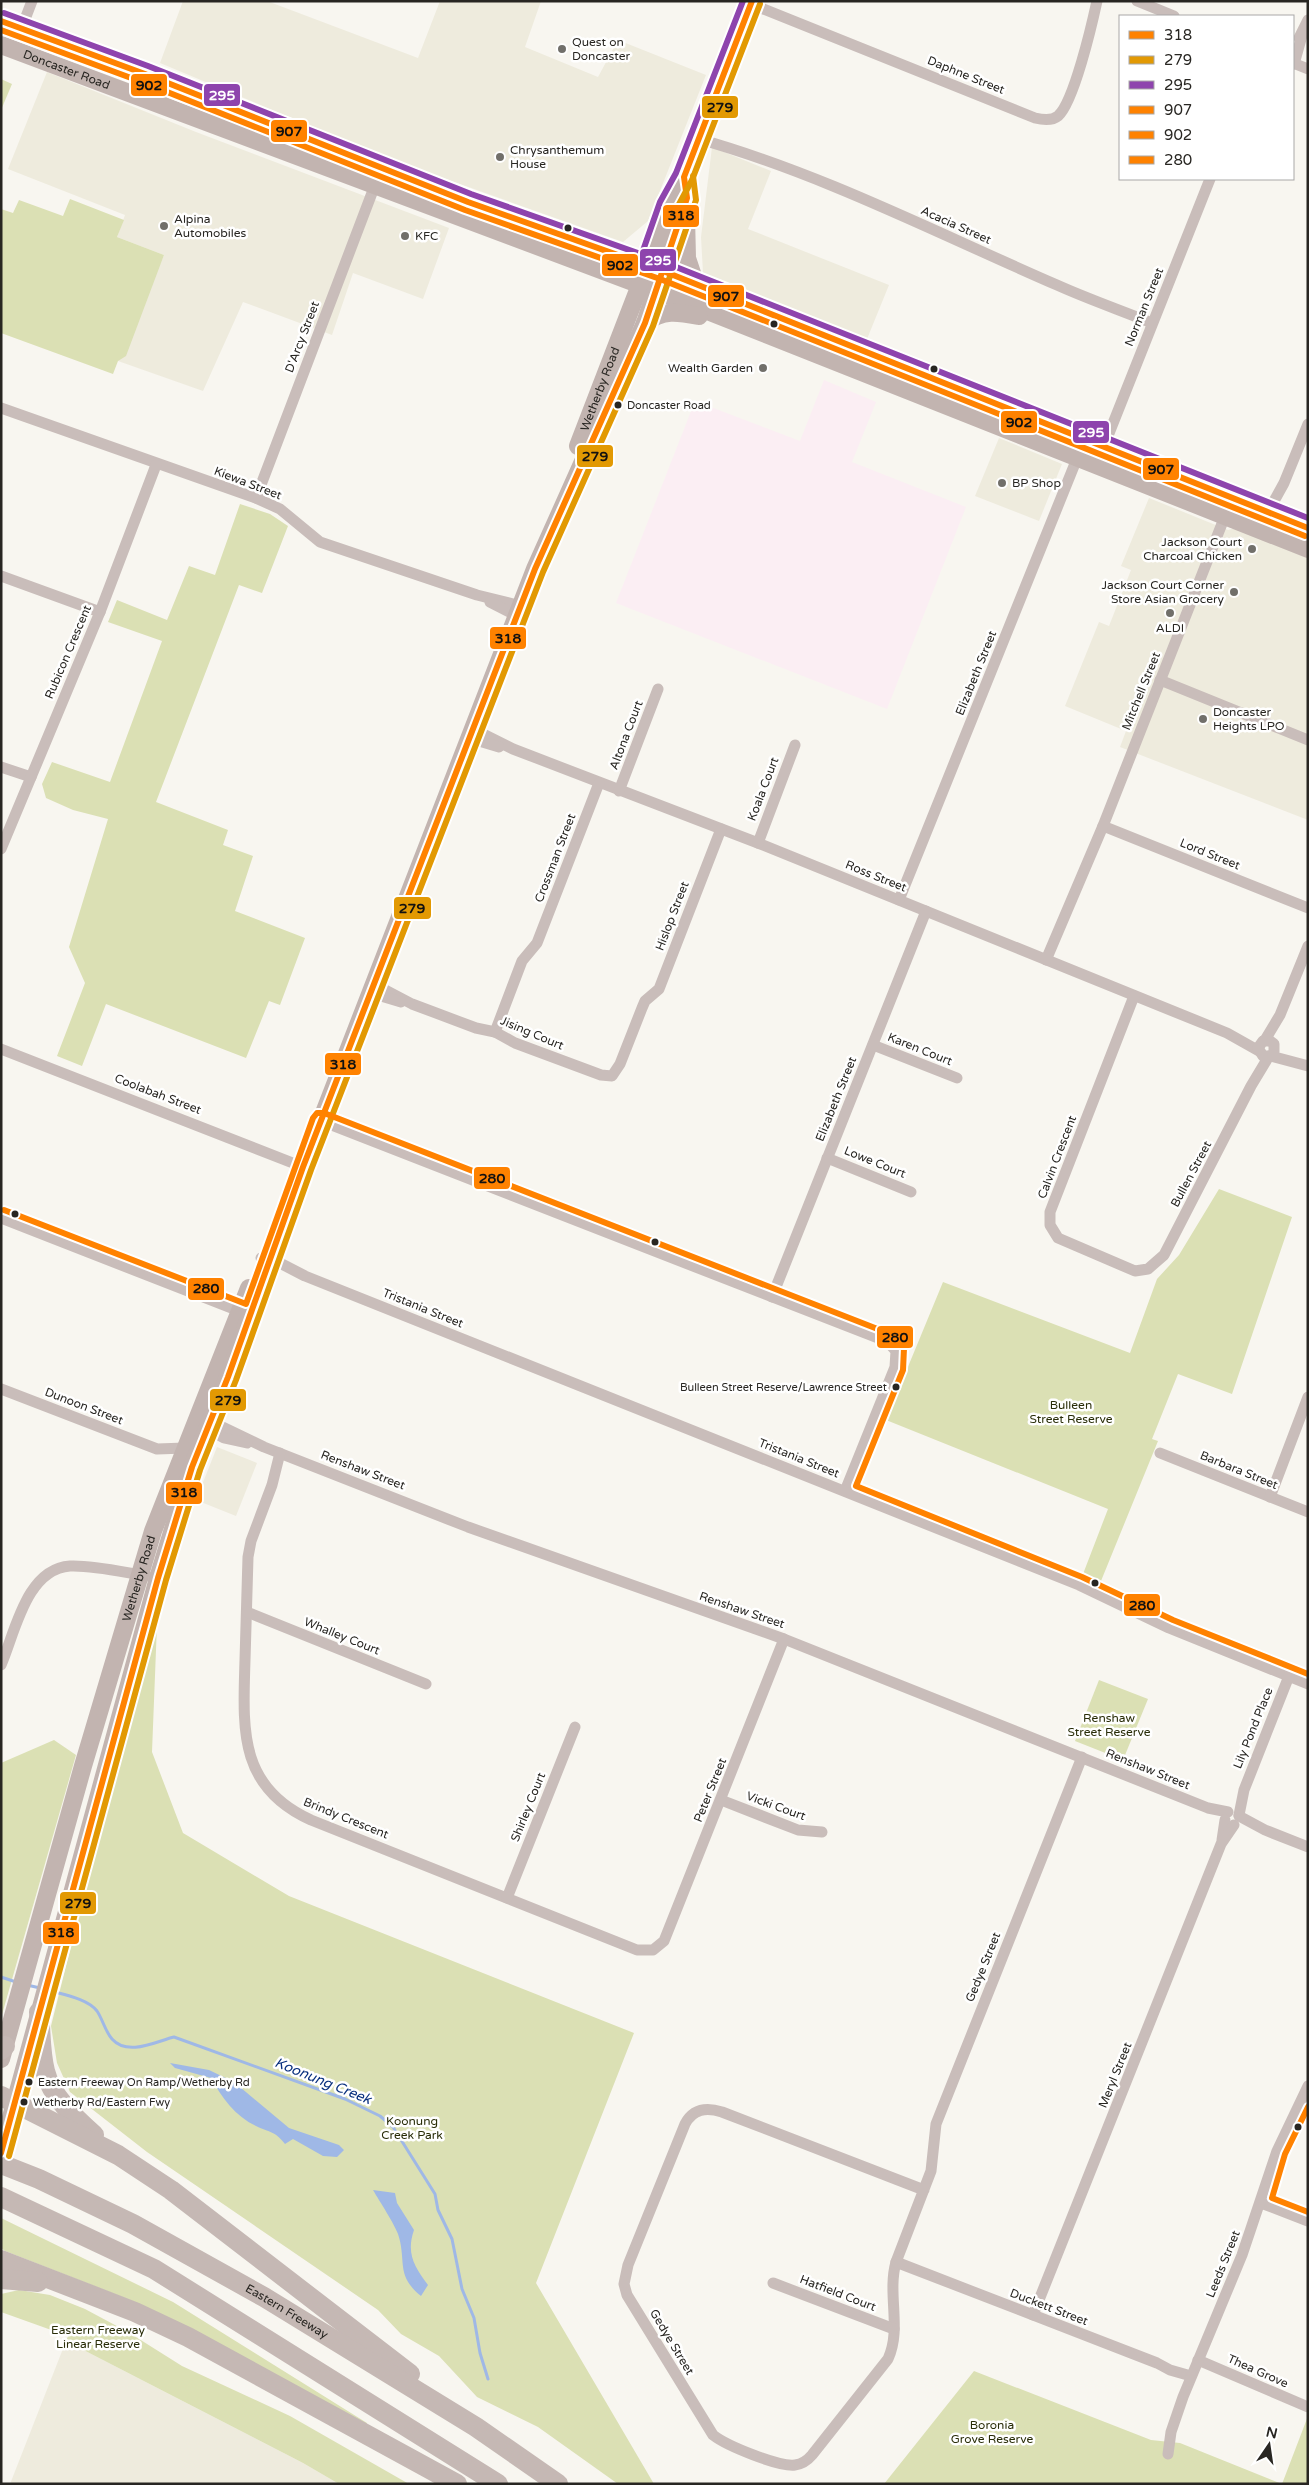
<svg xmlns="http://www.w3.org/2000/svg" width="1309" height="2485" viewBox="0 0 1309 2485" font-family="'Varela Round',sans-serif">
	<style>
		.built { fill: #eeebdd }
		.industrial { fill: #fbeef3 }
		.green { fill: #dbe0b4 }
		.water { fill: #9fb8e6 }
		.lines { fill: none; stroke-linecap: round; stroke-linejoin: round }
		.stream { stroke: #9fb8e6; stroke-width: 3 }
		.minor { stroke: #c9bdba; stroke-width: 11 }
		.primary { stroke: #c2b4b0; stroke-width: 18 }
		.motorway { stroke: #c5b8b4; stroke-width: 20 }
		.bus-1-casing { stroke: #fff; stroke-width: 10 }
		.bus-2-casing { stroke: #fff; stroke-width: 10 }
		.bus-3-casing { stroke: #fff; stroke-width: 10 }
		.bus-4-casing { stroke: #fff; stroke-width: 10 }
		.bus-5-casing { stroke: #fff; stroke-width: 10 }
		.bus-6-casing { stroke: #fff; stroke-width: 10 }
		.bus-1 { stroke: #ff8200; stroke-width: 6 }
		.bus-2 { stroke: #e29903; stroke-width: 6 }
		.bus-3 { stroke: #8e44ad; stroke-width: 6 }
		.bus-4 { stroke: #ff8200; stroke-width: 6 }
		.bus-5 { stroke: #ff8200; stroke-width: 6 }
		.bus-6 { stroke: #ff8200; stroke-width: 6 }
		.poi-dot { fill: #716f6a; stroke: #fff; stroke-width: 2 }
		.bus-dot { fill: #282622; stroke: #fff; stroke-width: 2 }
		.labels { text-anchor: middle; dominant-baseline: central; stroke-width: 5; stroke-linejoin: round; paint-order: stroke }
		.bus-label { font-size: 11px; fill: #282622; stroke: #fff; text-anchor: start }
		.poi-label { font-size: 12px; fill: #282622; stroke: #fff; text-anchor: start }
		.street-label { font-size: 12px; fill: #282622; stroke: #fff }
		.park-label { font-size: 12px; fill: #292d08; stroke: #fff }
		.water-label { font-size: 14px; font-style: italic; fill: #09307e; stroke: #fff }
		.line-badge { stroke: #fff; stroke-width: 2 }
		.badge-label { font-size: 14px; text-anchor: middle; font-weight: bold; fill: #fff }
		.pale-badge-label { font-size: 14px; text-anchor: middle; font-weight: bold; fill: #111 }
	</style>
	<rect width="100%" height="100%" fill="#f8f6f0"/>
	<g class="built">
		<polygon points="183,1 267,1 418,58 440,1 541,1 525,47 598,77 618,40 706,75 648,221 623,242 395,161 160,63"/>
		<polygon points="47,72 196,132 449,228 423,299 353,273 332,335 243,302 203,391 118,361 164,255 117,237 125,215 8,169"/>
		<polygon points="712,147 771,171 748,229 889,285 867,339 703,273 701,237"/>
		<polygon points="999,438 1062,464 1039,521 975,496"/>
		<polygon points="1149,498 1228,530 1236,528 1308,556 1308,820 1120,747 1126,731 1065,706 1099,622 1109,626 1131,570 1121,566"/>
		<polygon points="217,1447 257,1463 236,1516 196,1500"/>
		<polygon points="66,2341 303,2463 339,2484 10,2484"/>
	</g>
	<polygon class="industrial" points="824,380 876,402 852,462 966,507 887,709 616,603 695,401 800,441"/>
	<g class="green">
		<polygon points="1,79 12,84 1,110"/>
		<polygon points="70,199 124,220 117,237 164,255 126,356 118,361 113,374 1,333 1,209 13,213 19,200 63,216"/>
		<polygon points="240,504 270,514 288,526 262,593 239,585 156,802 228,830 223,845 253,856 235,911 305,938 280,1005 269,1001 246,1058 106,1004 82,1066 57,1056 85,983 69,947 108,819 73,810 46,798 42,784 52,762 110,782 162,641 108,622 117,600 167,620 189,566 215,575"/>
		<polygon points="1219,1189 1292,1217 1232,1394 1178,1374 1152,1439 1158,1441 1101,1581 1083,1574 1108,1509 886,1420 943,1282 1130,1353 1157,1279 1179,1255"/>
		<polygon points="158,1599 152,1752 183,1833 289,1896 634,2033 536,2283 654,2484 618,2484 538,2427 477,2397 439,2356 401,2334 378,2310 147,2152 70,2092 57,2063 51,2026"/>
		<polygon points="1099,1680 1148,1699 1123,1760 1075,1741"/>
		<polygon points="54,1740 76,1755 1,2018 1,1763"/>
		<polygon points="1,2218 173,2302 367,2423 365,2427 135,2302 5,2251 1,2248"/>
		<polygon points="19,2290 50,2295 85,2309 128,2332 182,2366 290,2416 409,2484 339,2484 303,2463 66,2341 68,2336 1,2312 1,2294"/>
		<polygon points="974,2371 1151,2440 1180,2443 1282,2484 1308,2416 1308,2484 884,2484"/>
	</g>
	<g class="water">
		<path d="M170 2063 209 2070 234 2082 289 2128 339 2145 344 2150 337 2157 323 2156 293 2139 285 2144C274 2130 270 2133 256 2126 235 2116 222 2098 211 2078L175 2068Z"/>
		<path d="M373 2190 395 2193 397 2203 414 2230C406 2253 414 2266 428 2285L421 2296C395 2275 407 2261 398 2234 394 2223 380 2202 373 2190Z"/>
	</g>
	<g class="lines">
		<g class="stream">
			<polyline points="1,1977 16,1982"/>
			<polyline points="27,1985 40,1988"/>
			<path d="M51 1991C65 1995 88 1999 97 2011 103 2020 105 2031 112 2039 128 2057 157 2041 174 2037L345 2099 380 2116 393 2127 435 2194 438 2210 452 2239 462 2289 474 2318 480 2353 488 2379"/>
		</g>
		<g class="minor">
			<polyline points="1137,1 1174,16"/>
			<path d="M751 4 1035 118C1043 120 1052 121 1058 116 1074 102 1092 24 1097 1"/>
			<polyline points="22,27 32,1"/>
			<polyline points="1299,38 1308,20"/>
			<polyline points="1293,63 1308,69"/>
			<polyline points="1294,64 1303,32"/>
			<path d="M699 139C823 174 939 234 1057 285 1088 299 1120 310 1152 323"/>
			<polyline points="1,408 256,498 280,509 320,542 477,595 521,606"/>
			<polyline points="1104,446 1210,179"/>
			<polyline points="256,498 375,185"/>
			<polyline points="1268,512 1284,483 1308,424"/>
			<polyline points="1,576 100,612"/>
			<polyline points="490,602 517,616"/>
			<polyline points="1160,680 1308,740"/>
			<polyline points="473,729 513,749 758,843 1227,1033 1259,1051"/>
			<polyline points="469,738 499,747"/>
			<polyline points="1,767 31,777"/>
			<polyline points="619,791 658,689"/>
			<polyline points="1103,826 1308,908"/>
			<polyline points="758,843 795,745"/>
			<polyline points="1,849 100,612 156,465"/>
			<polyline points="899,900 1078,456"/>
			<path d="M1046 960 1103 826 1225 516C1206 487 1165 486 1138 466"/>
			<polyline points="374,984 412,1004 476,1028 495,1032 515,1043 601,1075 612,1076 620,1064 642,1008 645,1001 659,989 721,829"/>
			<polyline points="371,993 401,1002"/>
			<polyline points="1134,996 1050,1212 1050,1225 1058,1238 1135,1271 1148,1269 1164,1255 1251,1086 1269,1056"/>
			<polyline points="495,1032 522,961 537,943 599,783"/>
			<polyline points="1265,1040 1280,1015 1308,946"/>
			<polyline points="873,1045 957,1078"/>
			<polyline points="1,1049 303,1167"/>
			<polyline points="1271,1056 1274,1052 1274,1044 1270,1041 1263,1041 1258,1048 1263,1056 1271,1056 1308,1066"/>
			<polyline points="321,1121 888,1342 896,1351 895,1367 845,1491"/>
			<polyline points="827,1158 911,1192"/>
			<polyline points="1,1218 244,1313"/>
			<polyline points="261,1258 272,1259 305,1276 1079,1585 1169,1628 1308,1684"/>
			<polyline points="772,1297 926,911"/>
			<polyline points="1,1389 157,1449 185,1448"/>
			<polyline points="205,1421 212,1422 264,1447 468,1527 784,1639 1208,1808 1228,1812"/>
			<polyline points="202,1426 224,1438 247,1443"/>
			<path d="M280 1453 272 1485 251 1541 248 1557C247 1591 246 1626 245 1660 243 1729 238 1787 311 1820L637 1950H653L664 1941 784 1639"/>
			<polyline points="1160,1453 1308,1512"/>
			<polyline points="1270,1497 1308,1397"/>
			<polyline points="247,1612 426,1684"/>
			<path d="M1 1665C15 1633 26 1569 70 1566 94 1565 122 1572 147 1576"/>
			<polyline points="721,1800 798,1830 822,1832"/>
			<polyline points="1239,1815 1244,1790 1289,1676"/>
			<polyline points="1239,1816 1265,1830 1308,1847"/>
			<polyline points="1222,1840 1225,1820"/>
			<polyline points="507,1898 575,1727"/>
			<path d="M924 2190 722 2112C706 2107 693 2109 685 2124L628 2265 624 2284 627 2295 713 2435C727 2446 779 2467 795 2465 802 2464 807 2461 812 2455L888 2359C902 2329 887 2294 896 2262L931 2171 936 2124 1082 1757"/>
			<polyline points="1261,2203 1308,2221"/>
			<polyline points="896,2262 1157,2363 1170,2370 1191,2376"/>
			<polyline points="773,2283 894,2329"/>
			<polyline points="1033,2315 1221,1844 1234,1825"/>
			<polyline points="1198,2360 1308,2407"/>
			<polyline points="1168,2454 1171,2432 1183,2397 1242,2255 1277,2151 1308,2086"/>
		</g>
		<g class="primary">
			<polyline points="1,21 145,74 468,202 663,271 1308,528"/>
			<path id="s1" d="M1 45 657 291 1308 549"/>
			<polyline points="686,216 687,258 696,285"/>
			<path d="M645 323C663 309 678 312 699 316"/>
			<path id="s2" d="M578 446 640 285 668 205 684 177 752 1"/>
			<path id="s3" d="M1 2059 83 1766 153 1531 249 1288"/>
			<polyline points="1,2154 158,1578 192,1467 228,1377 303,1167 535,569 645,323 687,198 684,177"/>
		</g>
		<g class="motorway">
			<path d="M39 2012C41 2031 40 2052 45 2071 51 2096 75 2118 94 2135"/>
			<polyline points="1,2050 5,2046"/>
			<polyline points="1,2096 118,2155 171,2190 410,2374"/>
			<path id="s4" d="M1 2164 39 2179 133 2224 264 2297 476 2427 558 2484"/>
			<polyline points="1,2197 154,2269 498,2484"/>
			<polyline points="1,2260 135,2312 188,2337 457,2484"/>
			<polyline points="1,2279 38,2282"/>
		</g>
		<defs>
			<polyline id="bus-1" points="1,2153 158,1578 192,1467 228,1377 303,1167 535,569 645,323 687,198 684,177 752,1"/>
			<g id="bus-2">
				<polyline points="677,208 692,180 760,4"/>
				<polyline points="9,2156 166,1580 200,1470 236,1380 311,1170 543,572 653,326 696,200 693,176"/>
			</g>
			<g id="bus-3">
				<polyline points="4,13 148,66 471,194 666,263 1308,518"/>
				<polyline points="639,262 660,202 676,173 743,1"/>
			</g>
			<polyline id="bus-4" points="1,21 145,74 468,202 663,271 1308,528"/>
			<polyline id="bus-5" points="1,30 142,82 465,210 660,279 1305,536"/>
			<g id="bus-6">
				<polyline points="4,1210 246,1304 313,1118 317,1113 324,1113 893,1335 904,1348 903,1370 856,1486 1082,1577 1173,1620 1308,1674"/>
				<polyline points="1308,2107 1285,2154 1272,2198 1308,2212"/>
			</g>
		</defs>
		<use href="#bus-1" class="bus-1-casing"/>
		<use href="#bus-2" class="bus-2-casing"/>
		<use href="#bus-3" class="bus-3-casing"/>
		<use href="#bus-4" class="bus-4-casing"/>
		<use href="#bus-5" class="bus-5-casing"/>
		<use href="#bus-6" class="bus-6-casing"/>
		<use href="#bus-1" class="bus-1"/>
		<use href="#bus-2" class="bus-2"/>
		<use href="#bus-3" class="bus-3"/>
		<use href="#bus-4" class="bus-4"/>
		<use href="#bus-5" class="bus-5"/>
		<use href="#bus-6" class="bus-6"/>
	</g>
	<g class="poi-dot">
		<circle cx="562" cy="49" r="5"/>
		<circle cx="500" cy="157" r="5"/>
		<circle cx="164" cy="226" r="5"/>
		<circle cx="405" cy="236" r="5"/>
		<circle cx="763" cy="368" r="5"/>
		<circle cx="1002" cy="483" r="5"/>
		<circle cx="1252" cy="549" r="5"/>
		<circle cx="1234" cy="592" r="5"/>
		<circle cx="1170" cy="613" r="5"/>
		<circle cx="1203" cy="719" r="5"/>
	</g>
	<g class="bus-dot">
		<circle cx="568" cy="228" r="4.5"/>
		<circle cx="774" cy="324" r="4.5"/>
		<circle cx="934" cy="369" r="4.5"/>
		<circle cx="618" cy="405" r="4.5"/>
		<circle cx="15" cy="1214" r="4.5"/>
		<circle cx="655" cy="1242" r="4.5"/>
		<circle cx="896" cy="1387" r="4.5"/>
		<circle cx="1095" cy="1583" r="4.5"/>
		<circle cx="29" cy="2082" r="4.5"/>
		<circle cx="24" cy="2102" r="4.5"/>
		<circle cx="1298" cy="2127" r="4.5"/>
	</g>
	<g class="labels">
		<g class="bus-label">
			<text x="627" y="405">Doncaster Road</text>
			<text x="887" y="1387" text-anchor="end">Bulleen Street Reserve/Lawrence Street</text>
			<text x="38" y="2082">Eastern Freeway On Ramp/Wetherby Rd</text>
			<text x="33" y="2102">Wetherby Rd/Eastern Fwy</text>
		</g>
		<g class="poi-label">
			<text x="572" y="42">Quest on<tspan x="572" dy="14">Doncaster</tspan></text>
			<text x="510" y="150">Chrysanthemum<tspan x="510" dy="14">House</tspan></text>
			<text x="174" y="219">Alpina<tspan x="174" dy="14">Automobiles</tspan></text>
			<text x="415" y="236">KFC</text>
			<text x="753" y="368" text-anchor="end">Wealth Garden</text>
			<text x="1012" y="483">BP Shop</text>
			<text x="1242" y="542" text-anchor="end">Jackson Court<tspan x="1242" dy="14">Charcoal Chicken</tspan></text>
			<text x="1224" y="585" text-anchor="end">Jackson Court Corner<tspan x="1224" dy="14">Store Asian Grocery</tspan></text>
			<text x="1170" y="628" text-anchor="middle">ALDI</text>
			<text x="1213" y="712">Doncaster<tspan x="1213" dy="14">Heights LPO</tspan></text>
		</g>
		<g class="street-label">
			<text stroke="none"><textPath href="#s1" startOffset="70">Doncaster Road</textPath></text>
			<text transform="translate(966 75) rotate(22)">Daphne Street</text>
			<text transform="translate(956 225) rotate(24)">Acacia Street</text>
			<text transform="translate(1144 307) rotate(-68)">Norman Street</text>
			<text transform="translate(302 337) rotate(-69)">D'Arcy Street</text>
			<text stroke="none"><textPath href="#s2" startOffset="61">Wetherby Road</textPath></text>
			<text transform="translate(248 483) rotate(21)">Kiewa Street</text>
			<text transform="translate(68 652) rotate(-67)">Rubicon Crescent</text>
			<text transform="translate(976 673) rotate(-68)">Elizabeth Street</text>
			<text transform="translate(1141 691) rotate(-68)">Mitchell Street</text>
			<text transform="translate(626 735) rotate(-69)">Altona Court</text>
			<text transform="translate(763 789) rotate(-69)">Koala Court</text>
			<text transform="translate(1210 854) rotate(22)">Lord Street</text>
			<text transform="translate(555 858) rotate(-69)">Crossman Street</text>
			<text transform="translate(876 876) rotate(22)">Ross Street</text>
			<text transform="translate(672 916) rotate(-69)">Hislop Street</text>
			<text transform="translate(532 1033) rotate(23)">Jising Court</text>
			<text transform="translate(920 1049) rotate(22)">Karen Court</text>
			<text transform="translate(158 1094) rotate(21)">Coolabah Street</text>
			<text transform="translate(836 1099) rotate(-68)">Elizabeth Street</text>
			<text transform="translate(1057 1157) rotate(-69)">Calvin Crescent</text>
			<text transform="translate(875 1162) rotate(22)">Lowe Court</text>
			<text transform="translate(1191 1174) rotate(-62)">Bullen Street</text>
			<text transform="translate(423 1308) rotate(22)">Tristania Street</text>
			<text transform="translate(84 1406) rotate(21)">Dunoon Street</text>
			<text transform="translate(799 1458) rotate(22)">Tristania Street</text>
			<text transform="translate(363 1470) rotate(21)">Renshaw Street</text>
			<text transform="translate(1239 1470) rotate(22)">Barbara Street</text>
			<text stroke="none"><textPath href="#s3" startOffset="500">Wetherby Road</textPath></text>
			<text transform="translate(742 1610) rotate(19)">Renshaw Street</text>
			<text transform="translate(342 1636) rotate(22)">Whalley Court</text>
			<text transform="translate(1253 1728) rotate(-68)">Lily Pond Place</text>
			<text transform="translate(1148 1769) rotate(22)">Renshaw Street</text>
			<text transform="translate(710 1790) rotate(-68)">Peter Street</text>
			<text transform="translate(776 1806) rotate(20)">Vicki Court</text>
			<text transform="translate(528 1807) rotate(-68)">Shirley Court</text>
			<text transform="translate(346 1818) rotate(22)">Brindy Crescent</text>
			<text transform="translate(983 1967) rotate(-68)">Gedye Street</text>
			<text transform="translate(1115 2075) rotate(-68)">Meryl Street</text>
			<text transform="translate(1223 2264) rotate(-68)">Leeds Street</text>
			<text transform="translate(838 2293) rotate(21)">Hatfield Court</text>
			<text transform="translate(1049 2307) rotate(21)">Duckett Street</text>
			<text stroke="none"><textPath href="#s4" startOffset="322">Eastern Freeway</textPath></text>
			<text transform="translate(672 2342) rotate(59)">Gedye Street</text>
			<text transform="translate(1258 2371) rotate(24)">Thea Grove</text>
		</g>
		<g class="park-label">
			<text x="1071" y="1405">Bulleen<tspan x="1071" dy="14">Street Reserve</tspan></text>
			<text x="1109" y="1718">Renshaw<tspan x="1109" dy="14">Street Reserve</tspan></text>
			<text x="412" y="2121">Koonung<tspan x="412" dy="14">Creek Park</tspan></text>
			<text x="98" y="2330">Eastern Freeway<tspan x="98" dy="14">Linear Reserve</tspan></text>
			<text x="992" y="2425">Boronia<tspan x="992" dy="14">Grove Reserve</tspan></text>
		</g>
		<g class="water-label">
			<text transform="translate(323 2081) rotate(22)">Koonung Creek</text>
		</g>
	</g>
	<g class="line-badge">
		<rect x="130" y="73" width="38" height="24" rx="5" fill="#ff8200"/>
		<rect x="203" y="83" width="38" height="24" rx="5" fill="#8e44ad"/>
		<rect x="701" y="95" width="38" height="24" rx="5" fill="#e29903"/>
		<rect x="270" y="119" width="38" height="24" rx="5" fill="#ff8200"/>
		<rect x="662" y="204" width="38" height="24" rx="5" fill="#ff8200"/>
		<rect x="639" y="248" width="38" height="24" rx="5" fill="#8e44ad"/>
		<rect x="601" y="253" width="38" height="24" rx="5" fill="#ff8200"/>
		<rect x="707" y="284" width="38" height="24" rx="5" fill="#ff8200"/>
		<rect x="1000" y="410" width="38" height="24" rx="5" fill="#ff8200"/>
		<rect x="1072" y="420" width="38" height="24" rx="5" fill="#8e44ad"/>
		<rect x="576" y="444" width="38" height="24" rx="5" fill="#e29903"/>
		<rect x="1142" y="457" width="38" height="24" rx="5" fill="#ff8200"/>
		<rect x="489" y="626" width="38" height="24" rx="5" fill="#ff8200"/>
		<rect x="393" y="896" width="39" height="24" rx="5" fill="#e29903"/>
		<rect x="324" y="1052" width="38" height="24" rx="5" fill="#ff8200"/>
		<rect x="473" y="1166" width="38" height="24" rx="5" fill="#ff8200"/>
		<rect x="187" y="1277" width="38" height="24" rx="5" fill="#ff8200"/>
		<rect x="876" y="1325" width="38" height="24" rx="5" fill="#ff8200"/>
		<rect x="209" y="1388" width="38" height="24" rx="5" fill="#e29903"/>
		<rect x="165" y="1481" width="38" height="24" rx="5" fill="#ff8200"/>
		<rect x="1123" y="1593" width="38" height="24" rx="5" fill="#ff8200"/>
		<rect x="59" y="1891" width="38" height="24" rx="5" fill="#e29903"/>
		<rect x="42" y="1921" width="38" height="24" rx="5" fill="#ff8200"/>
	</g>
	<g class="badge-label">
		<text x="222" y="100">295</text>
		<text x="658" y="265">295</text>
		<text x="1091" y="437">295</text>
	</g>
	<g class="pale-badge-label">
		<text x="149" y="90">902</text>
		<text x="720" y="112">279</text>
		<text x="289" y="136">907</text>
		<text x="681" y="220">318</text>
		<text x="620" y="270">902</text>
		<text x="726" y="301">907</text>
		<text x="1019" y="427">902</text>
		<text x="595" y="461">279</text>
		<text x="1161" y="474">907</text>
		<text x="508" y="643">318</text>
		<text x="412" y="913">279</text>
		<text x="343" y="1069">318</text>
		<text x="492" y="1183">280</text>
		<text x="206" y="1293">280</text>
		<text x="895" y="1342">280</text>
		<text x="228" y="1405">279</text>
		<text x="184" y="1497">318</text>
		<text x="1142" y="1610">280</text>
		<text x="78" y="1908">279</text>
		<text x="61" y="1937">318</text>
	</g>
	<rect width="1309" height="2485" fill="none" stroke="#282622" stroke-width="5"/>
	<rect x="1119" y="15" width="175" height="165" fill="#ffffff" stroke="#a9a8a7"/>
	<rect x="1129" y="31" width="25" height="8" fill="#ff8200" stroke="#a9a8a7"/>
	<text x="1164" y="40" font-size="15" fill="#282622">318</text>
	<rect x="1129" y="56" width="25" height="8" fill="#e29903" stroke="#a9a8a7"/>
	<text x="1164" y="65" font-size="15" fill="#282622">279</text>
	<rect x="1129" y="81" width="25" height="8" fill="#8e44ad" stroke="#a9a8a7"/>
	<text x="1164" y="90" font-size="15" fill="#282622">295</text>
	<rect x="1129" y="106" width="25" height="8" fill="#ff8200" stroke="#a9a8a7"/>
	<text x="1164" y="115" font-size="15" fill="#282622">907</text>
	<rect x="1129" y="131" width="25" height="8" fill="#ff8200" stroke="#a9a8a7"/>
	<text x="1164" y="140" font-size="15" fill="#282622">902</text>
	<rect x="1129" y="156" width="25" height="8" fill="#ff8200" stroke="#a9a8a7"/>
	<text x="1164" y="165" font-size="15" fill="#282622">280</text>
	<g transform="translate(1269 2445) rotate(13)" stroke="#ffffff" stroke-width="4" paint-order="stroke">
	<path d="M0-4L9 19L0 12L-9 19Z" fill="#282622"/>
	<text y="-8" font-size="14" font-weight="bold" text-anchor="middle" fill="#282622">N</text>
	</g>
</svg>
